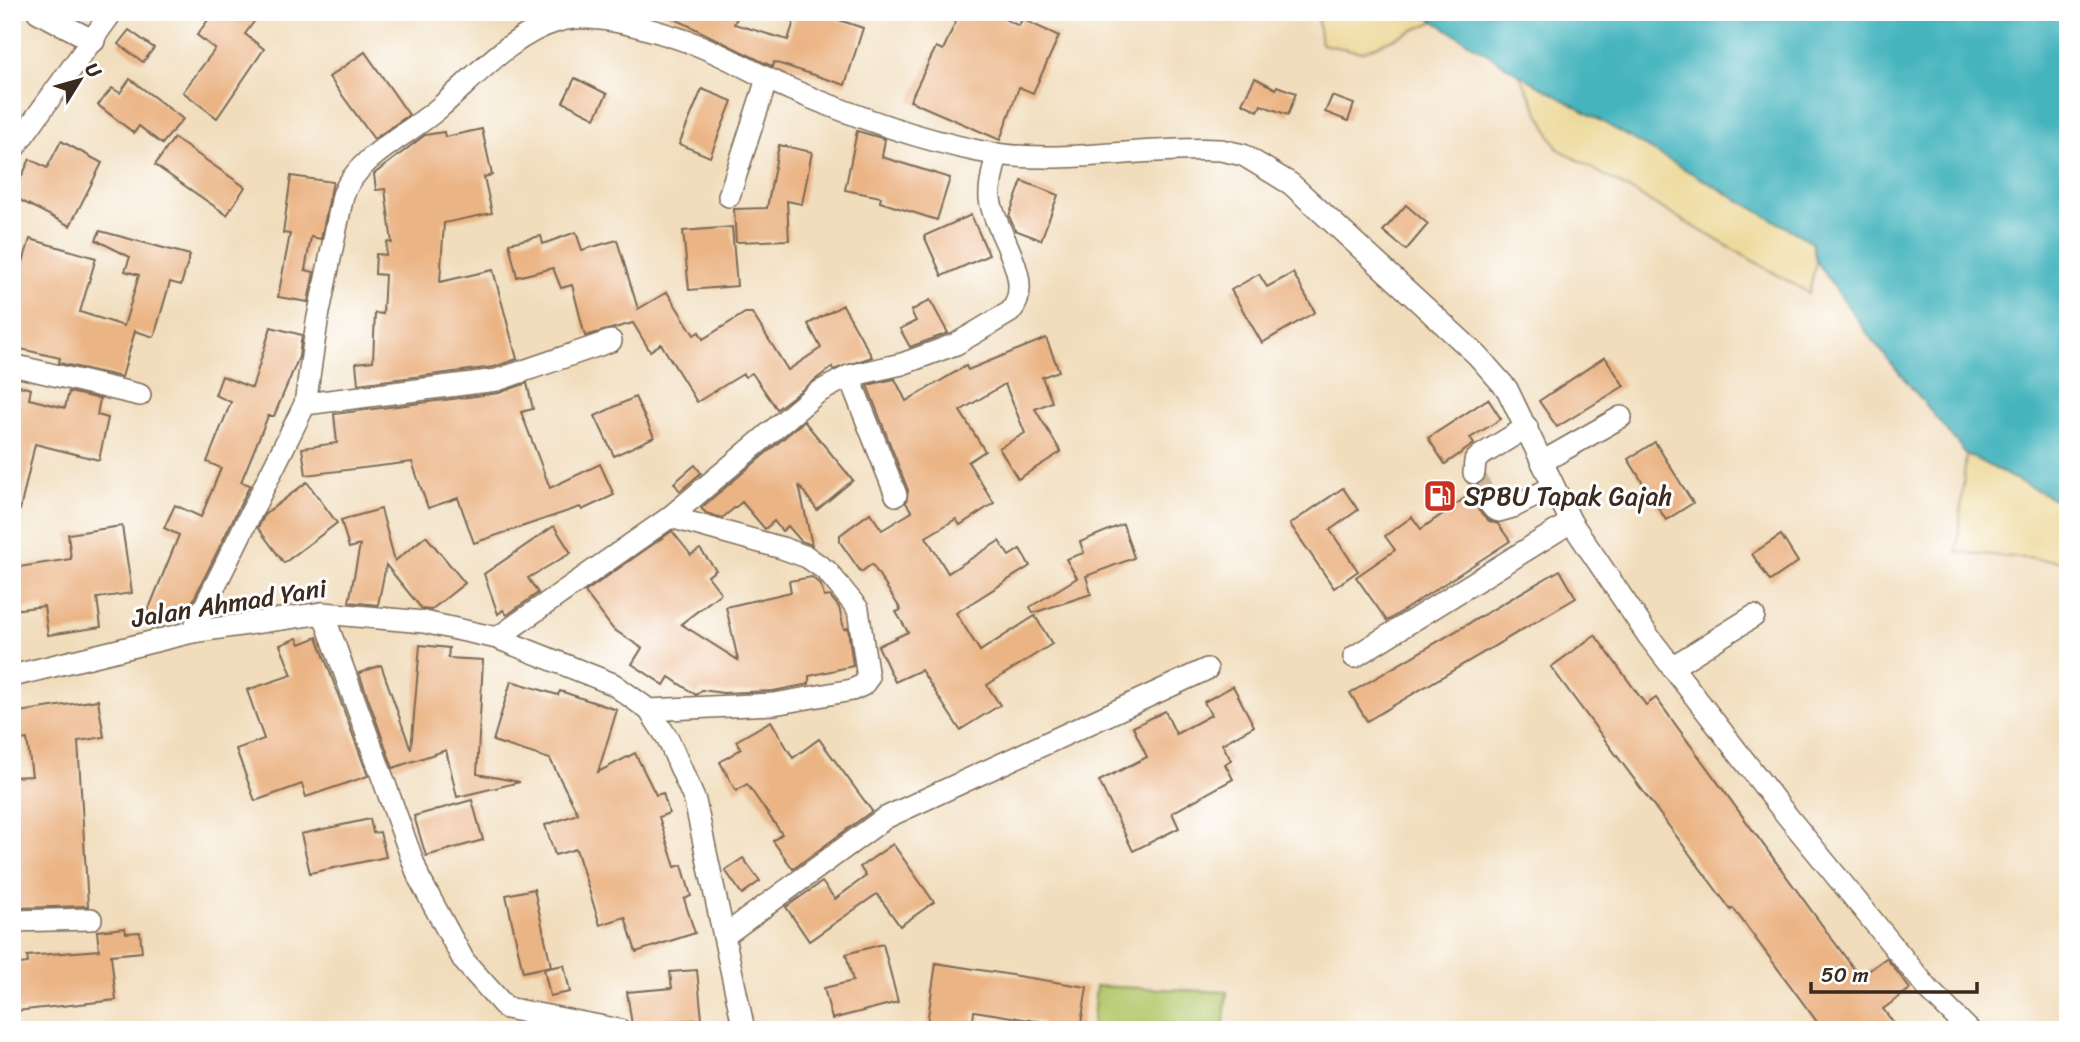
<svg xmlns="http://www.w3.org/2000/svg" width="2080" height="1042" viewBox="0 0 2080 1042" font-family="Sriracha,sans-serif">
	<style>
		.green { fill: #b4c76a; stroke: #787844; stroke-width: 2 }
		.sand { fill: #eeda9e; stroke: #94825e; stroke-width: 2 }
		.water { fill: #45b4bd; stroke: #406f6e; stroke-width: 2 }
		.building { fill: #ebb484 }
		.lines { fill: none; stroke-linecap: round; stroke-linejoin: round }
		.minor-tunnel { stroke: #cdb99c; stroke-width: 21; stroke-dasharray: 21 10; stroke-linecap: butt }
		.minor-casing { stroke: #7b6955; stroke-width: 24 }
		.minor { stroke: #fff; stroke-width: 21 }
		.labels { text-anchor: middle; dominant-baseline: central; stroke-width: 6; stroke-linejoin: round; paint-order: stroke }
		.poi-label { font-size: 26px; fill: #3b2a1e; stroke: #fff; text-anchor: start }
		.street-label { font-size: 26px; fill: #3b2a1e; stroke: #fff }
	</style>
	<rect width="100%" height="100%" fill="#fff"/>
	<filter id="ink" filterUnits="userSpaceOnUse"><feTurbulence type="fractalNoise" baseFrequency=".0143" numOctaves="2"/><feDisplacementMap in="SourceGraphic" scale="14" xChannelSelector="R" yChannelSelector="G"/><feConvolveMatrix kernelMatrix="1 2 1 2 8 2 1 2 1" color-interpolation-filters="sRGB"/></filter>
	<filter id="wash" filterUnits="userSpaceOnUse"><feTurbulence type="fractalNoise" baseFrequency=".00686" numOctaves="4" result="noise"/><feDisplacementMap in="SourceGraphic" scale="28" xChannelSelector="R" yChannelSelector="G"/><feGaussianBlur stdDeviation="1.57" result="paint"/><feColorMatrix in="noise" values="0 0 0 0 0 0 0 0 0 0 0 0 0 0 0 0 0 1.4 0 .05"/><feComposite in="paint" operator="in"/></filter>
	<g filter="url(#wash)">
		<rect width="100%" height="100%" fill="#f1ddbc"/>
		<polygon class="green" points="1096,986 1227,992 1223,1030 1092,1030"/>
		<g class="sand">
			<polygon points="1317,12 1420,12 1435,21 1362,52 1321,44"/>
			<polygon points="1519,74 1812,242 1816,261 1809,293 1557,148"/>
			<polygon points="1966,454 2068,506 2068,562 1957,552"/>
		</g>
		<polygon class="water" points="1420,12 2068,12 2068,506 1966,454 1869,336 1816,261 1812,242 1519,74"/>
		<g id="blocks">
			<g class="building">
				<polygon points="214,12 261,12 245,34 264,49 217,118 183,92 215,49 197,35"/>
				<polygon points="661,12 740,12 734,24 788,40 797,12 815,12 863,28 845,85 774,62 773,67"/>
				<polygon points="960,12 990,12 1019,26 1022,19 1059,36 1033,93 1019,87 1000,140 910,101 936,47 943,50"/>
				<polygon points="129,30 154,48 143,62 118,44"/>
				<polygon points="365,52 409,115 374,139 329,77"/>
				<polygon points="575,78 607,94 595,118 563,102"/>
				<polygon points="1255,78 1276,89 1277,86 1296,93 1288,115 1261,105 1258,111 1242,103"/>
				<polygon points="130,79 183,119 162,144 139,126 134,133 98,105 112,88 120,93"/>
				<polygon points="702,89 732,101 710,157 679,144"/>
				<polygon points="1332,96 1354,104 1348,121 1325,112"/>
				<polygon points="482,129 492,175 484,177 492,213 444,223 440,282 493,270 517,359 494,367 358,384 356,363 373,361 375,313 383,314 385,275 375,274 376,254 386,255 387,242 392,243 385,189 376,190 374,174 425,135 444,132 445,137"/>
				<polygon points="857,131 885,139 882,157 950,178 937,220 880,202 881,197 845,190"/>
				<polygon points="174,138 245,187 227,215 155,165"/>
				<polygon points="61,141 102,163 70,226 12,196 30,159 47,168"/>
				<polygon points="779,145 812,152 802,204 787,201 789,240 736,242 734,209 767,208"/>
				<polygon points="291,176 333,182 321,239 311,237 305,270 314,272 308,302 278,297 290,234 283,233"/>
				<polygon points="1022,181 1058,195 1041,240 1015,230 1009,216"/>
				<polygon points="1406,205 1428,224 1406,250 1383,231"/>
				<polygon points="971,215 989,255 942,276 924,236"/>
				<polygon points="732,227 737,286 689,290 683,231"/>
				<polygon points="100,231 190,255 181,285 170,282 154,337 135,331 122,377 59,363 60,358 12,347 12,298 30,239 96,258 80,312 124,326 139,275 125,271 130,257 96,240"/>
				<polygon points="576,232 582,250 617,240 638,309 667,292 694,335 699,332 703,339 745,313 752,313 788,370 821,348 808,324 843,305 872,357 833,370 832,367 777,409 752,373 745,377 743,374 697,402 661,344 650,351 633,323 585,336 572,285 561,288 553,268 517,277 509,243 541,236 543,244"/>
				<polygon points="1293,273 1315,312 1262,343 1231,290 1259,274 1267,287"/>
				<polygon points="930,300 948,333 910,347 900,329 916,321 911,311"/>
				<polygon points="271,327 302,335 299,357 274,416 268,416 241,482 250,485 184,619 168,612 162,626 155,628 143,623 179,535 164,528 175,505 201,517 221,468 207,462 231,402 215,395 222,376 252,388"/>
				<polygon points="1046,338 1059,371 1042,377 1052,402 1035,409 1061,452 1018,479 999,448 1025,433 1005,384 960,411 985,451 968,462 994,503 960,525 956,519 926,537 948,573 999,541 1009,556 1020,549 1030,566 956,613 980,651 1035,616 1052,644 987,685 1000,705 960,730 921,670 895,682 878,646 908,632 896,612 901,610 872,564 861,572 840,542 840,535 870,513 882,530 912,512 906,503 908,490 867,385 895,379 906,401 966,366 968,370"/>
				<polygon points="1605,357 1624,386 1557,427 1539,401"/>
				<polygon points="527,383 533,409 521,412 550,488 600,464 614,495 582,510 580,507 474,543 458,498 428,508 412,462 306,475 302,448 337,443 334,414 499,393"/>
				<polygon points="12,384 31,389 29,399 65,408 69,392 100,399 97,415 108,418 99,460 35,444 20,510 12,510"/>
				<polygon points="635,397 654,437 614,456 595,416"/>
				<polygon points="1488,399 1501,419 1470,438 1474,444 1445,464 1428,438"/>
				<polygon points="804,421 853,480 817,510 799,485 812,545 801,541 788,526 782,531 774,521 765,529 742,502 722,518 706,513 701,508"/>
				<polygon points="1655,442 1693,503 1666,520 1628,459"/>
				<polygon points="695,465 701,473 680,491 674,483"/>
				<polygon points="307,482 337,523 284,563 258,528 265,514"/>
				<polygon points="1343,488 1358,510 1330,530 1358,571 1334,588 1290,524"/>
				<polygon points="1475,491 1478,496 1476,505 1479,511 1489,521 1498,524 1510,541 1387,621 1356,577 1395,550 1385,536 1412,517 1421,529"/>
				<polygon points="381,509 395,561 426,536 465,583 431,610 422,609 386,565 378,605 349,602 360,545 349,548 341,520"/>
				<polygon points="1123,524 1134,558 1086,576 1091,594 1033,613 1030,607 1077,578 1066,559 1084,553 1080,542"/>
				<polygon points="122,526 132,593 97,598 101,627 48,635 44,606 12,610 12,568 71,559 68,534"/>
				<polygon points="554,526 571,553 528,578 538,593 507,615 503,610 498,614 484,574"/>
				<polygon points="672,531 691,555 700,549 716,570 708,576 721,593 681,624 738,660 726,607 791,592 789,581 812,577 821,585 824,597 830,596 839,607 844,629 848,628 853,666 809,676 809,684 773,691 723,693 702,690 696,695 669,677 664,685 632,664 642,648 613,629 585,592"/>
				<polygon points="1781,535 1798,562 1770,581 1752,554"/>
				<polygon points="1560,570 1576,598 1367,721 1350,693"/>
				<polygon points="1595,635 1646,705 1656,698 1860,977 1886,958 1892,965 1910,989 1883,1009 1899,1030 1823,1030 1733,908 1731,910 1551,667"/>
				<polygon points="317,637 368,776 306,797 302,784 255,801 236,749 264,739 247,690 292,675 280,645 297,638 300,644"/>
				<polygon points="420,645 449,648 448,658 483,660 477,774 520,782 457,797 446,750 393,768 359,673 381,665 411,750"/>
				<polygon points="511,681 558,695 560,691 617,710 598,772 635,753 656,795 663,793 669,813 659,817 675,867 682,865 691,896 684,899 695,933 636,952 625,917 600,925 576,849 555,855 545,825 578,814 550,759 493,741"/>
				<polygon points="1233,686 1254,726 1222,744 1231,760 1225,764 1233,779 1172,813 1179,828 1133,851 1099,781 1147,757 1133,727 1165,711 1176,734 1211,715 1204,702"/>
				<polygon points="98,700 104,737 78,741 88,906 16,908 15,900 12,900 12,777 32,776 27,739 12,741 12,713"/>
				<polygon points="771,721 793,758 819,739 872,811 793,869 773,841 782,834 747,784 736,791 720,762 741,749 736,741"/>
				<polygon points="472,800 483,840 426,856 414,816"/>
				<polygon points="370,819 373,833 380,832 386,857 310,873 301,834"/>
				<polygon points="893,844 934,902 900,926 877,894 809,941 786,907 822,882 835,899 866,876 860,867"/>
				<polygon points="743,858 760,881 742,894 725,870"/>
				<polygon points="534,889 551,966 523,972 506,895"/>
				<polygon points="125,928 126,933 140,932 142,952 111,955 116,1000 16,1011 12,965 28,963 27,956 99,950 97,931"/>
				<polygon points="883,944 898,1002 832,1019 824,988 853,981 846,954"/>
				<polygon points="936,963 1087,987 1080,1030 1042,1030 1043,1022 974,1011 972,1030 926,1030"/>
				<polygon points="564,965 570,992 550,996 544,969"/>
				<polygon points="697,970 702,1019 632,1025 627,992 672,988 670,972"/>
			</g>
		</g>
	</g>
	<g filter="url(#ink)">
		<use href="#blocks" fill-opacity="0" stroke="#7b6955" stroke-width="2"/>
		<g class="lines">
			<polyline class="minor-tunnel" points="1474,473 1489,503"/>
			<defs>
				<g id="minor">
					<polyline points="38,12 94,41"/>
					<polyline points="12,151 112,12"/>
					<polyline points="729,196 767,79"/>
					<polyline points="12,365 140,395"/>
					<polyline points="849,376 896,495"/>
					<polyline points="305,404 497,380 611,341"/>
					<polyline points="1542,462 1621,417"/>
					<polyline points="1474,473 1475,461 1480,456 1527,427"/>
					<polyline points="1489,503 1494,509 1499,511 1513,507 1553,487"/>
					<polyline points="323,613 419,878 464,961 506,1008 620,1030"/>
					<path d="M192 632 305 404 317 322 343 195C358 156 408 135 439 108 475 77 512 34 558 21 592 10 658 31 692 43 726 55 759 76 792 90 851 115 915 138 978 151 1057 167 1141 146 1221 150L1243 155 1291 184 1477 355 1507 389 1571 522 1649 637 1780 807 1929 990 1969 1030"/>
					<path d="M497 638 670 517 817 393 849 376 902 364 956 344 1010 312C1038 281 993 231 990 198 989 183 994 168 997 154"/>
					<polyline points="1354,657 1571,522"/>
					<polyline points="1672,667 1754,616"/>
					<polyline points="12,676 192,632 323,613 424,622 497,638 613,684 649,710 668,739 695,801 744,1030"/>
					<polyline points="649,710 774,704 852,690 863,685 868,678 858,609 827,571 807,557 782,548 670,517"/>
					<polyline points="12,921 91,919"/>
					<polyline points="724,936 885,818 1207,669"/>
				</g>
			</defs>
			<use href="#minor" class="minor-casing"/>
			<use href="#minor" class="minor"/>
		</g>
	</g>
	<defs>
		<symbol id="fuel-square" viewBox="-11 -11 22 22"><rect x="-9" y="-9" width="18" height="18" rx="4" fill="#c8321e" stroke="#fff"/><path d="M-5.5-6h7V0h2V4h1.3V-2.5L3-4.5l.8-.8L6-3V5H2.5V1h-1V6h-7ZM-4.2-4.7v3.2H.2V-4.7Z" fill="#fff"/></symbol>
	</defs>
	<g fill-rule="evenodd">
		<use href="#fuel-square" x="1421" y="477" width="38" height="38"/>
	</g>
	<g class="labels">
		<g class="poi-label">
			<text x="1464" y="496">SPBU Tapak Gajah</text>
		</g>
		<g class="street-label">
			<text transform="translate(229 603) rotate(-9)">Jalan Ahmad Yani</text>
		</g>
	</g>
	<rect width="2080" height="1042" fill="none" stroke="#fff" stroke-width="42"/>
	<g transform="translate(80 80) rotate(53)" stroke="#ffffff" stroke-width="5" paint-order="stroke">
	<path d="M0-5L12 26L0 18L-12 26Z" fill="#3b2a1e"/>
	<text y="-10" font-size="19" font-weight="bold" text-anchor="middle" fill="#3b2a1e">U</text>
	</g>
	<path d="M1811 982v10h166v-10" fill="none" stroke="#3b2a1e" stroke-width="3.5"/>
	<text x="1821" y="982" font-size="21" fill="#3b2a1e" stroke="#ffffff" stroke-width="5" paint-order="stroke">50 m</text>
</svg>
